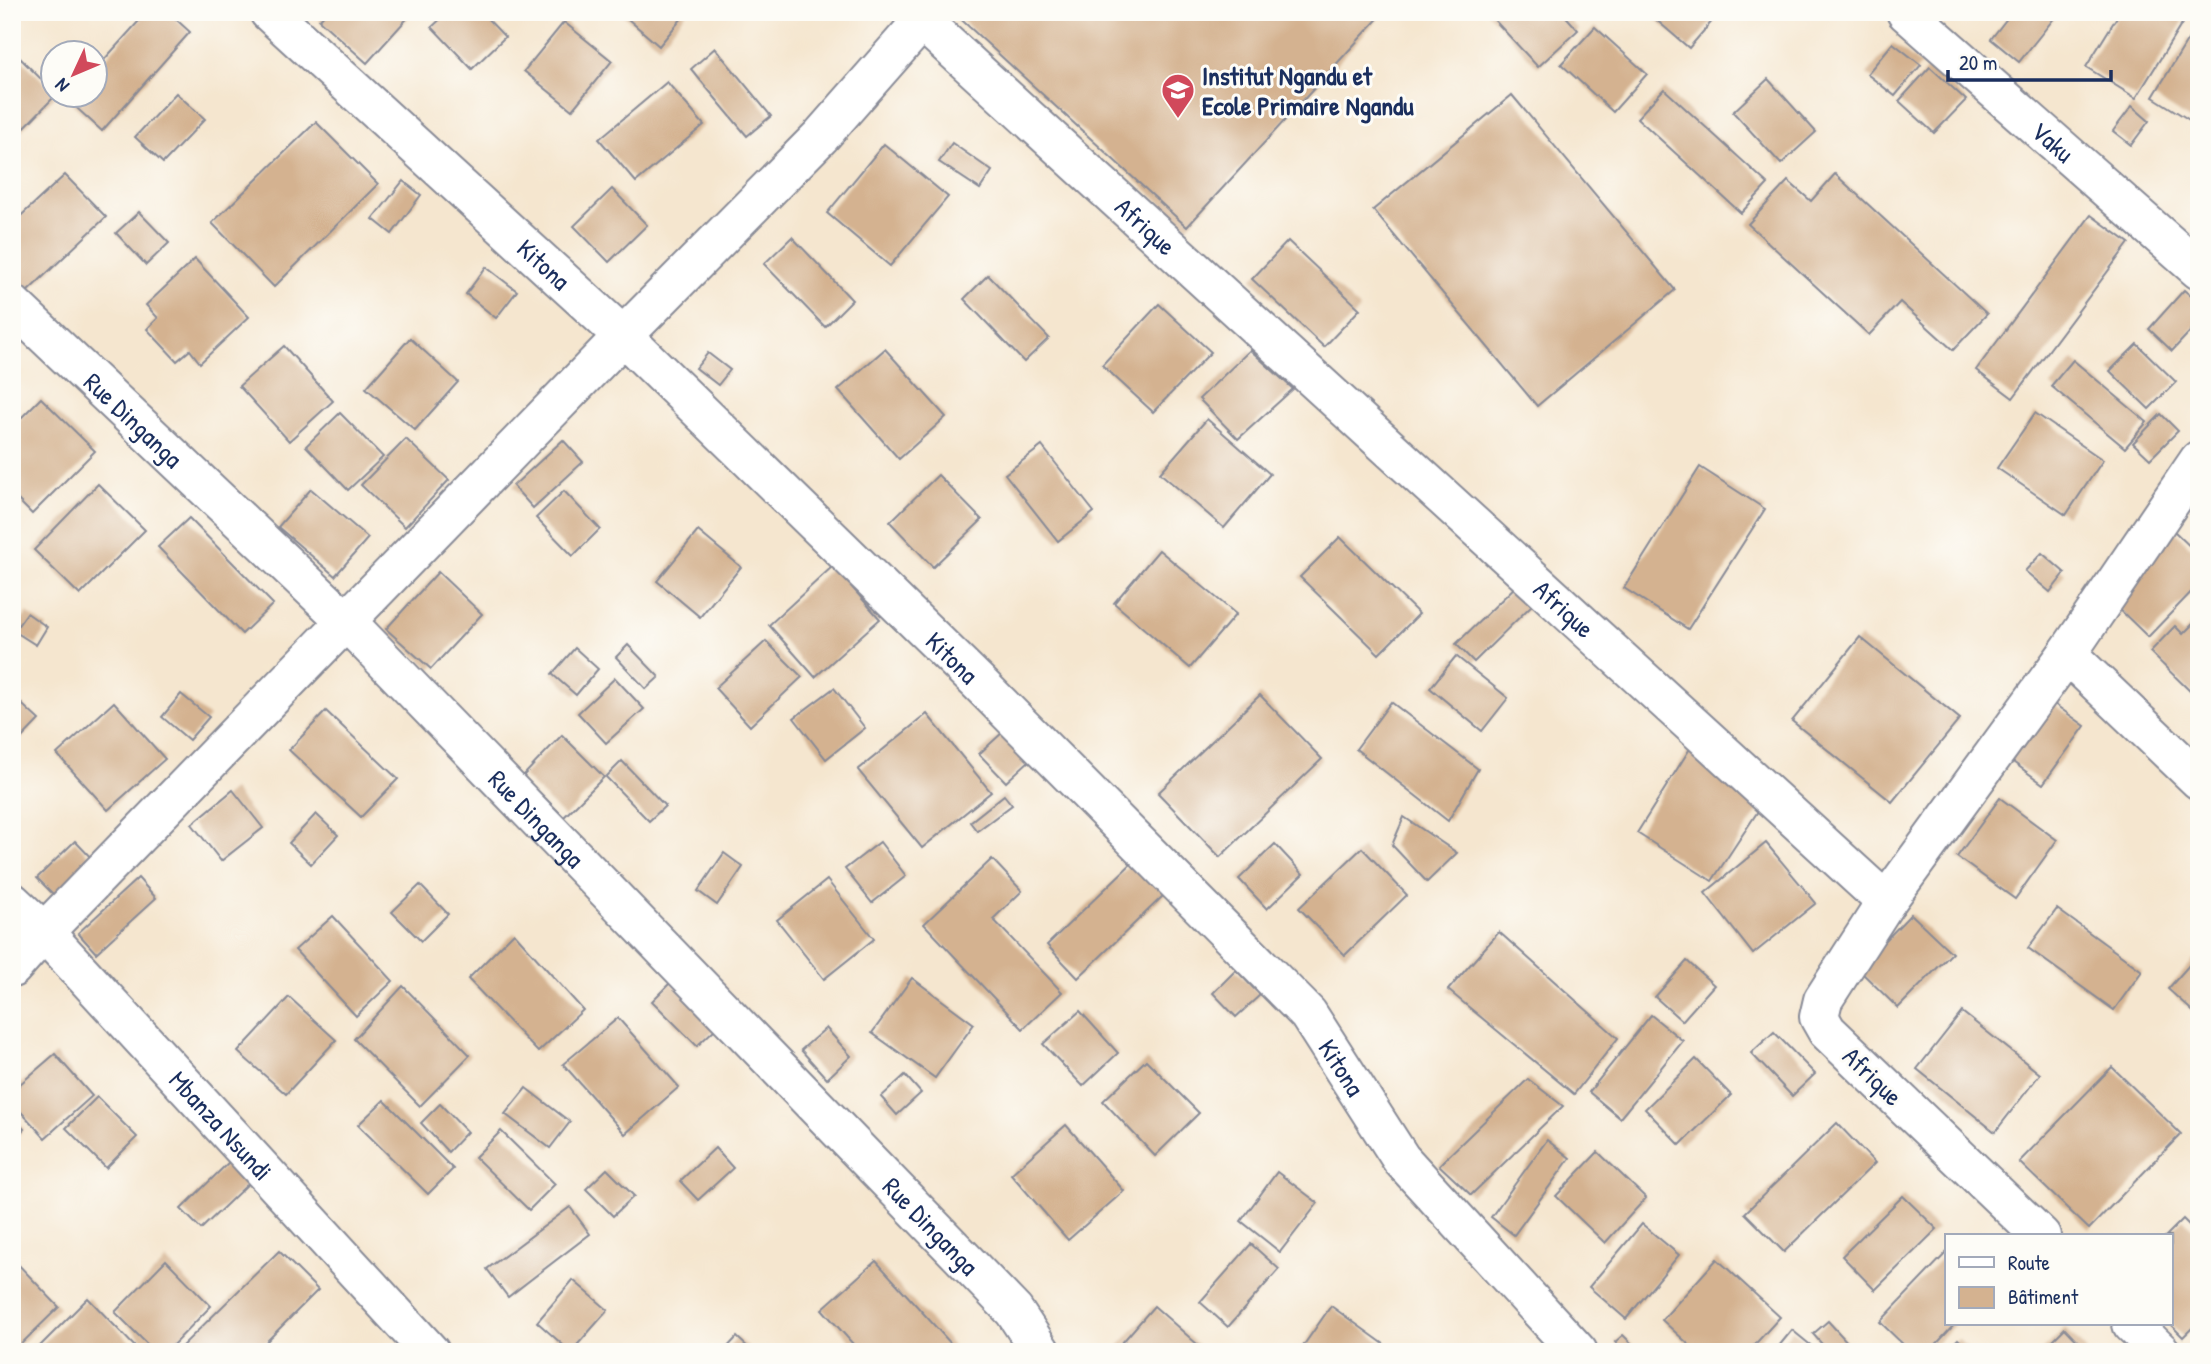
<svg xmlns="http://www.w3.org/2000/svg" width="2211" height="1364" viewBox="0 0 2211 1364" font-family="'Patrick Hand',sans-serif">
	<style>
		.building { fill: #d4b290 }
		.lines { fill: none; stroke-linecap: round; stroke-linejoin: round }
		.street-casing { stroke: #888a96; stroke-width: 42 }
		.street { stroke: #fff; stroke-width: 38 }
		.labels { text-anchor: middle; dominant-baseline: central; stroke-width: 6; stroke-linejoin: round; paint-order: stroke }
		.poi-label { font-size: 26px; font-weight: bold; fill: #1b2f5e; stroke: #fdfcf7; text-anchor: start }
		.street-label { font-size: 26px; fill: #1b2f5e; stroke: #fdfcf7 }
	</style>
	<rect width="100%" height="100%" fill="#fdfcf7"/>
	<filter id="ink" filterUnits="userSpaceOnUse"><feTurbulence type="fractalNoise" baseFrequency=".0143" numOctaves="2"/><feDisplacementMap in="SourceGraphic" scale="14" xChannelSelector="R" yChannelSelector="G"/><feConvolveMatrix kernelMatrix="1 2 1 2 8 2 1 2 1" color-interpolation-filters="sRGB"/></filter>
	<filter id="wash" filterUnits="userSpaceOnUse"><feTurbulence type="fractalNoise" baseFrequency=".00686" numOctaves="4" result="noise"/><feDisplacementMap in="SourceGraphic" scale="28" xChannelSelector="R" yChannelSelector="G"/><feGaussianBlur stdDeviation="1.57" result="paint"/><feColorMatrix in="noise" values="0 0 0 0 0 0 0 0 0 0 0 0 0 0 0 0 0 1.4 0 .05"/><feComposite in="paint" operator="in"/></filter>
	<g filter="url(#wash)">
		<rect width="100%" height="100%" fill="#f5e6cf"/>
		<g id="blocks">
			<g class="building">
				<polygon points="147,12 168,12 190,32 102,131 68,100 73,94 94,94 94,71"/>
				<polygon points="326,12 413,12 367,63 319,20"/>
				<polygon points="448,12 481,12 505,37 472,69 432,27"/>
				<polygon points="620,12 687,12 659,46"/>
				<polygon points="953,12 1384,12 1187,227"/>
				<polygon points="1487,12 1562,12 1578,30 1538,67"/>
				<polygon points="1647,12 1720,12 1689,48"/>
				<polygon points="2012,12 2059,12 2019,62 1991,39"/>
				<polygon points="2120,12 2166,12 2183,22 2136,98 2086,67"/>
				<polygon points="564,22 612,61 572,110 524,71"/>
				<polygon points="1595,27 1647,74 1613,112 1561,64"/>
				<polygon points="2189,38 2199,44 2199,126 2153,97"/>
				<polygon points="1893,43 1921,65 1895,96 1867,74"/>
				<polygon points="715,48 771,116 747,136 691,69"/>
				<polygon points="12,50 52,90 52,94 57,94 16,136 12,132"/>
				<polygon points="1930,67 1966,100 1934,133 1899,101"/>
				<polygon points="1768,79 1816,132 1781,164 1733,112"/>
				<polygon points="667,82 704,125 636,182 599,139"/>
				<polygon points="1664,89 1768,184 1741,213 1637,118"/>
				<polygon points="176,93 205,119 163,163 135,137"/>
				<polygon points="1512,95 1675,290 1537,406 1373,210"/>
				<polygon points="2132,106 2149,121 2131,145 2113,131"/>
				<polygon points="316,122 378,184 274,287 212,223"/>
				<polygon points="952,143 992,171 980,189 939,162"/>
				<polygon points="884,144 948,197 890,266 827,213"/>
				<polygon points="1835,174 1987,314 1953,350 1900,302 1869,335 1748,224 1788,181 1811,201"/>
				<polygon points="65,175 106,217 27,292 12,277 12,224"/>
				<polygon points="403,181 421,195 392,234 373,219"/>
				<polygon points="612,189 647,225 609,262 574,226"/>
				<polygon points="139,212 169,243 146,265 116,233"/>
				<polygon points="2091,215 2129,243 2013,398 1976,370"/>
				<polygon points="792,237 852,300 825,327 764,264"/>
				<polygon points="1288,241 1360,309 1324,347 1252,279"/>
				<polygon points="195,259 249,317 200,363 190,350 177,361 147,329 158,318 146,305"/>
				<polygon points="486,267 517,291 496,318 466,294"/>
				<polygon points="988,275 1049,338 1024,362 964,299"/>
				<polygon points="2184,290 2199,303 2199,322 2172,351 2149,329"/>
				<polygon points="1159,304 1211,352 1153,412 1102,365"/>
				<polygon points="410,338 458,382 415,430 366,388"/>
				<polygon points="2137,344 2176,382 2149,409 2110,371"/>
				<polygon points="284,346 333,401 289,441 239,386"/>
				<polygon points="885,349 946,417 899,459 838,390"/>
				<polygon points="1250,350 1293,389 1238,439 1199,399"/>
				<polygon points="708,353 730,370 718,385 696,368"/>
				<polygon points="2073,360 2147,422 2125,448 2051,386"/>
				<polygon points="41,398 95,451 32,514 12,494 12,427"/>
				<polygon points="340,413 383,457 348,490 306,446"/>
				<polygon points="2035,413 2103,460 2066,515 1997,468"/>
				<polygon points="2161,414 2178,431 2150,459 2133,443"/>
				<polygon points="1207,419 1270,474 1224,528 1160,473"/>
				<polygon points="406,439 449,480 405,527 361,485"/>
				<polygon points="563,440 583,462 533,508 513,486"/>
				<polygon points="1042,446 1094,512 1058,541 1005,474"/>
				<polygon points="1700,467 1765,509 1688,629 1624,588"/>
				<polygon points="938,475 982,520 933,567 890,522"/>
				<polygon points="98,484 145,530 80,595 34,550"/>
				<polygon points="311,489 368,538 335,576 278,527"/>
				<polygon points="564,491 600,529 573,556 536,518"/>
				<polygon points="189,518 273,604 242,634 158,547"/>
				<polygon points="2173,530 2199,555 2199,584 2148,637 2108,598"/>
				<polygon points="698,531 741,567 700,617 657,581"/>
				<polygon points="1340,537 1419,614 1379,654 1300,577"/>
				<polygon points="1159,550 1236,614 1190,668 1114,603"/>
				<polygon points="2042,553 2065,573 2050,592 2025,571"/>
				<polygon points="833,566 880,619 815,677 769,625"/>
				<polygon points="438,572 482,614 431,669 386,629"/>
				<polygon points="1519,583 1536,601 1474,662 1456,644"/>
				<polygon points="27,613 47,627 36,645 14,631"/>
				<polygon points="2199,618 2199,690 2194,695 2150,652 2175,626 2183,634"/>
				<polygon points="1860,637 1960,719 1892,802 1792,721"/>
				<polygon points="766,641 802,677 750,726 715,688"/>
				<polygon points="628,645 659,677 646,689 616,657"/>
				<polygon points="575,648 598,669 576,695 552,674"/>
				<polygon points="1456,656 1508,698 1482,731 1430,688"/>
				<polygon points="615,678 644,709 606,743 578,713"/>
				<polygon points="834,688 865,728 826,759 794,718"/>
				<polygon points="181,694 209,717 189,740 162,717"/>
				<polygon points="12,695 39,720 12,748"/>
				<polygon points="1260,695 1322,759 1220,857 1158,793"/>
				<polygon points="2043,696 2085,726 2043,784 2002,754"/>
				<polygon points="114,702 165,759 108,810 57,754"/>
				<polygon points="1391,702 1478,769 1448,821 1356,749"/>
				<polygon points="326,711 398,779 361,817 289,750"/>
				<polygon points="927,714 991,792 922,848 858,770"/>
				<polygon points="1003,732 1029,761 1006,782 979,754"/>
				<polygon points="562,735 604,777 564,817 523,776"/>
				<polygon points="1691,747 1764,802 1712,881 1637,833"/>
				<polygon points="622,761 665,806 649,821 606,777"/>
				<polygon points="233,790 263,828 221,861 192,824"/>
				<polygon points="1004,795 1012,805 977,831 970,822"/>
				<polygon points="2000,798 2057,840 2015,899 1957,857"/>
				<polygon points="316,814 338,835 311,864 289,843"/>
				<polygon points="1404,817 1457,853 1427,882 1392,845"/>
				<polygon points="75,841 96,863 58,899 37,878"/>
				<polygon points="880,842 906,876 872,903 845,869"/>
				<polygon points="1766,843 1816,903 1753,954 1705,893"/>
				<polygon points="1275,844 1303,874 1267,909 1239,879"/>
				<polygon points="1362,848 1407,895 1345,955 1299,908"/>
				<polygon points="724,853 743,867 717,905 698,891"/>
				<polygon points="992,859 1022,891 993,919 1062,992 1023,1029 924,924"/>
				<polygon points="1135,860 1166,893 1078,978 1047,945"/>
				<polygon points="138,878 156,898 96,953 78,933"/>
				<polygon points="827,880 874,939 824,979 777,920"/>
				<polygon points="420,885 448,914 421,941 392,912"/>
				<polygon points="2057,909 2142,971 2114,1010 2028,948"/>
				<polygon points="1911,914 1952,953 1898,1008 1858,969"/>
				<polygon points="333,916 393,981 356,1016 295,950"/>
				<polygon points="1499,932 1618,1038 1574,1094 1448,990"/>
				<polygon points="514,933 583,1010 538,1052 468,979"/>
				<polygon points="2199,954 2199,1017 2168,989"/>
				<polygon points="1687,961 1714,985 1682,1021 1655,997"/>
				<polygon points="1236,970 1260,995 1236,1017 1213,993"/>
				<polygon points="912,978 974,1024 935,1078 872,1033"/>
				<polygon points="671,982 716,1028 697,1046 652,1001"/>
				<polygon points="403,986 470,1055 420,1106 354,1039"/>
				<polygon points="289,997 336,1040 286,1094 238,1052"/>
				<polygon points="1080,1011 1118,1053 1083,1086 1043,1044"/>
				<polygon points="1962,1012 2040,1074 1995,1132 1917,1069"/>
				<polygon points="1651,1015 1683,1041 1620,1118 1589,1092"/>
				<polygon points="618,1018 679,1087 625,1134 563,1064"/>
				<polygon points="826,1028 851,1056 827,1079 801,1050"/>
				<polygon points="1774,1032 1815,1074 1792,1096 1751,1053"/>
				<polygon points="55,1054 92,1096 45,1138 12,1102 12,1091"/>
				<polygon points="1696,1059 1731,1095 1680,1145 1645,1109"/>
				<polygon points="1146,1060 1199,1113 1155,1156 1103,1101"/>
				<polygon points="2112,1067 2181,1134 2089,1229 2019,1162"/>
				<polygon points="905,1075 921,1093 897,1115 881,1097"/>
				<polygon points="1528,1079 1563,1106 1471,1195 1439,1165"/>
				<polygon points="526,1088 570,1122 550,1148 505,1114"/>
				<polygon points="97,1097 137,1137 106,1168 66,1128"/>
				<polygon points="384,1100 453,1169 428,1194 358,1125"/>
				<polygon points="440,1104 467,1132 448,1152 421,1123"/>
				<polygon points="12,1117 24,1129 12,1141"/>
				<polygon points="1837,1123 1875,1163 1784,1252 1745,1213"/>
				<polygon points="1066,1125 1124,1191 1068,1240 1011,1174"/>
				<polygon points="501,1131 555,1184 529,1210 475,1157"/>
				<polygon points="1547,1140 1570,1158 1514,1235 1491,1217"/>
				<polygon points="715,1148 733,1168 698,1200 680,1181"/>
				<polygon points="1598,1152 1646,1198 1605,1243 1556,1196"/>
				<polygon points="231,1160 251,1181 201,1229 181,1209"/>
				<polygon points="607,1169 634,1196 613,1216 586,1189"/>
				<polygon points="1277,1172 1318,1203 1280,1252 1241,1221"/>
				<polygon points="1903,1196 1937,1229 1875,1290 1842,1256"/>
				<polygon points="570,1207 590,1234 508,1297 487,1269"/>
				<polygon points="2183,1219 2199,1235 2199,1321 2183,1337 2171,1325 2171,1236 2166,1236"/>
				<polygon points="1642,1224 1679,1255 1626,1319 1589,1287"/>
				<polygon points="1251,1244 1279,1269 1228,1327 1200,1302"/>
				<polygon points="279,1251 318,1290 256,1352 176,1352"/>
				<polygon points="1947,1252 1947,1324 1955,1324 1929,1352 1911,1352 1880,1322"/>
				<polygon points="12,1258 59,1307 18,1347 12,1340"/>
				<polygon points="1717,1259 1780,1317 1748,1352 1697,1352 1662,1320"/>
				<polygon points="166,1260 211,1306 166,1352 155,1352 115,1312"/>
				<polygon points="876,1261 953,1346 947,1352 860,1352 822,1309"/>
				<polygon points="573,1280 608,1310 571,1352 537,1322"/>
				<polygon points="88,1298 140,1352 34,1352"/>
				<polygon points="1154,1306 1206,1352 1114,1352"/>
				<polygon points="1331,1306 1395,1352 1299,1352"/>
				<polygon points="1828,1321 1849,1344 1840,1352 1829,1352 1813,1334"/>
				<polygon points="2065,1328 2088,1352 2041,1352"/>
				<polygon points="1792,1330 1819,1352 1774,1352"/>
				<polygon points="1623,1335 1640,1352 1624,1352 1615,1342"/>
				<polygon points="737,1337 753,1352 723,1352"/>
				<polygon points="1958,1339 1971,1352 1945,1352"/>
			</g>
		</g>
	</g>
	<g filter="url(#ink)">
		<use href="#blocks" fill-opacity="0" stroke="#888a96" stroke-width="2"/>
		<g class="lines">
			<defs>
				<g id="street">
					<path id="s1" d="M269 12 623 336 979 683 1308 1014 1401 1159 1578 1352"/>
					<path id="s2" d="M912 12 1886 902"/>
					<path id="s3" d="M1906 12 2199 270"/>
					<path id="s4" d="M12 304 345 620 1014 1311 1041 1352"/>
					<polyline points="2067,654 2199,780"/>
					<path id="s5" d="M12 902 44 932 430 1352"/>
					<polyline points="12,968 44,932 623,336 821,136 922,21"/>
					<polyline points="2041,1236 1827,1031 1819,1017 1823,1000 1886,902 2067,654 2199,460"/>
					<polyline points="2132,1324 2161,1352"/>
				</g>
			</defs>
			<use href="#street" class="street-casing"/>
			<use href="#street" class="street"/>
		</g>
	</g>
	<defs>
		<symbol id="school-pin" viewBox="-11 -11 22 30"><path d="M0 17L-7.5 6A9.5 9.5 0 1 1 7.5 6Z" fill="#d1495b" stroke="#fdfcf7"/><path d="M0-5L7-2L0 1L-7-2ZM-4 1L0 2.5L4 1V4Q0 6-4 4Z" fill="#fff"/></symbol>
	</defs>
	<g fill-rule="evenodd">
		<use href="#school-pin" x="1159" y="71" width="38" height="52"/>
	</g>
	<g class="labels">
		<g class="poi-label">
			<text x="1202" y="75">Institut Ngandu et<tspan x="1202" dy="30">Ecole Primaire Ngandu</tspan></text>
		</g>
		<g class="street-label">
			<text stroke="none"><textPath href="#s3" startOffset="196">Vaku</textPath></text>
			<text stroke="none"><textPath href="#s2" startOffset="317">Afrique</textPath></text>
			<text stroke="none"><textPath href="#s1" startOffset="373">Kitona</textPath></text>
			<text stroke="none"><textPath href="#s4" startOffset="168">Rue Dinganga</textPath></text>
			<text stroke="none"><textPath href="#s2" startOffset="884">Afrique</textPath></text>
			<text stroke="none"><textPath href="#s1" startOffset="940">Kitona</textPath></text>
			<text stroke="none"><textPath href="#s4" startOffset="735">Rue Dinganga</textPath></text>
			<text stroke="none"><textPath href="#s1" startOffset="1507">Kitona</textPath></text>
			<text transform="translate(1873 1076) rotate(44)">Afrique</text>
			<text stroke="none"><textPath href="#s5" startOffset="306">Mbanza Nsundi</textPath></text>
			<text stroke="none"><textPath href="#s4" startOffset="1302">Rue Dinganga</textPath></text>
		</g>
	</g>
	<rect width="2211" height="1364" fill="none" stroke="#fdfcf7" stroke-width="42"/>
	<rect x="1945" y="1234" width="228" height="91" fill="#fdfcf7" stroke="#a3aaba" stroke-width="2"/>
	<rect x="1959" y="1257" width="35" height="10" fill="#ffffff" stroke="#a3aaba" stroke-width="2"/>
	<text x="2008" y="1270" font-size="21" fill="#1b2f5e">Route</text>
	<rect x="1959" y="1287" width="35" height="21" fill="#d4b290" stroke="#a3aaba" stroke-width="2"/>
	<text x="2008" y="1304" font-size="21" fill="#1b2f5e">Bâtiment</text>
	<g transform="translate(74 74) rotate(226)"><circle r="33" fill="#fdfcf7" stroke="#a3aaba" stroke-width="2"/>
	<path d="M0-5L12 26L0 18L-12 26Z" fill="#d1495b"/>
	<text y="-10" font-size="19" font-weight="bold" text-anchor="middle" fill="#1b2f5e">N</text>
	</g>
	<path d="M1948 70v10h163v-10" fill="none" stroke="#1b2f5e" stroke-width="3.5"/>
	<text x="1959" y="70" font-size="21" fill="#1b2f5e" stroke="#fdfcf7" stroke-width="5" paint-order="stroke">20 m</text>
</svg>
